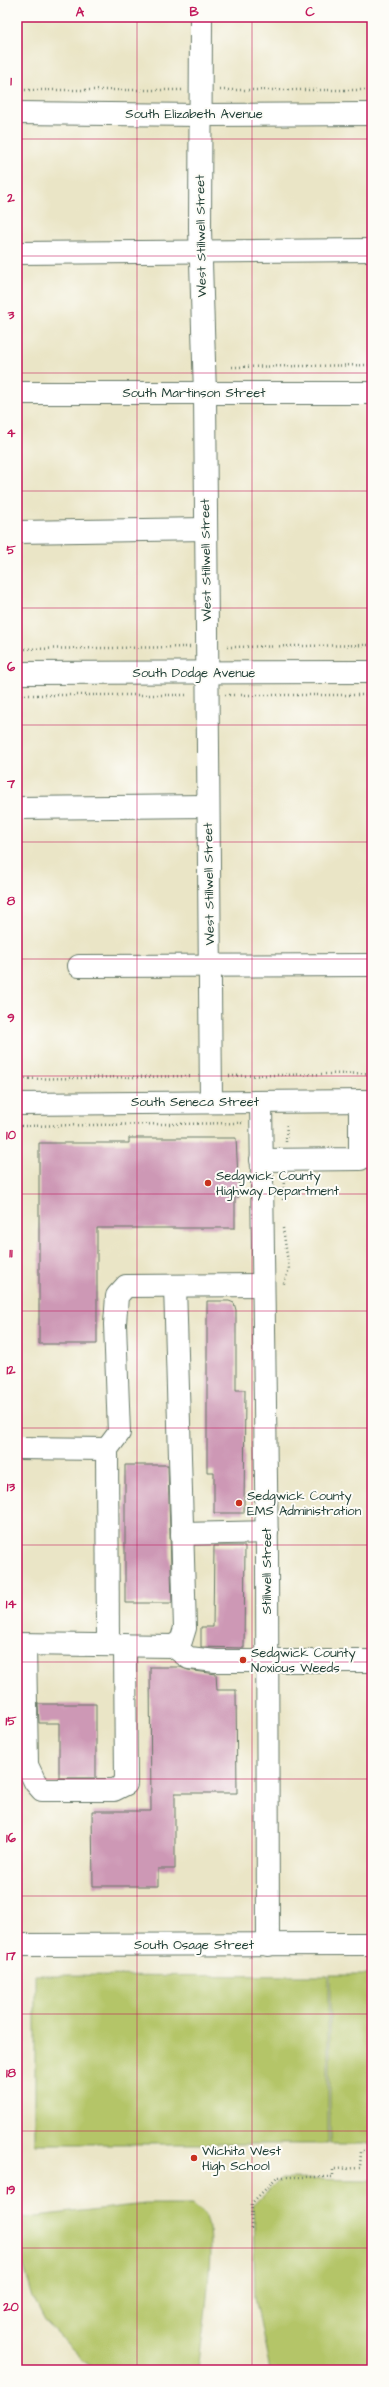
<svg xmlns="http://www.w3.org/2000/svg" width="389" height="2387" viewBox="0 0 389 2387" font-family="'Architects Daughter',sans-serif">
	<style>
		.green { fill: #b4c568; stroke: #6a814e }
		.building { fill: #cd98b5 }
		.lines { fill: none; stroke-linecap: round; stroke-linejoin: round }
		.minor-casing { stroke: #667867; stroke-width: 24 }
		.path { stroke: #667867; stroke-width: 2.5; stroke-dasharray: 1 3; stroke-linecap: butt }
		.minor { stroke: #fff; stroke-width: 22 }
		.grid { fill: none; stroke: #c2185b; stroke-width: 1; stroke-opacity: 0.55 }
		.poi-dot { fill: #c8321e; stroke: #fdfcf7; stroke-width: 1.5 }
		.labels { text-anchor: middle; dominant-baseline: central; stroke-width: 4; stroke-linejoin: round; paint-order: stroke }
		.street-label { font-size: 13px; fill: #1f3d34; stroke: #fdfcf7 }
		.poi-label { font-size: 13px; fill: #1f3d34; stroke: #fdfcf7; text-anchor: start }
		.neatline { fill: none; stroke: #c2185b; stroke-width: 1.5 }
		.grid-label { font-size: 13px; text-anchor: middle; font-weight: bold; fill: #c2185b }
	</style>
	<rect width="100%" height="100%" fill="#fdfcf7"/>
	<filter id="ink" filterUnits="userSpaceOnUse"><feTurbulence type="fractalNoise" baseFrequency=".025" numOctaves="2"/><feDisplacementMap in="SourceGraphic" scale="8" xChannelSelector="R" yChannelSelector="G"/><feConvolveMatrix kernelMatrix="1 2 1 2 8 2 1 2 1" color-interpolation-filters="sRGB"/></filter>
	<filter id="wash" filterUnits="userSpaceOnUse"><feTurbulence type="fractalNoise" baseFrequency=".012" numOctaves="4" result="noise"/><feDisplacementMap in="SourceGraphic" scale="16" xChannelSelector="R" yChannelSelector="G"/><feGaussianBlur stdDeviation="0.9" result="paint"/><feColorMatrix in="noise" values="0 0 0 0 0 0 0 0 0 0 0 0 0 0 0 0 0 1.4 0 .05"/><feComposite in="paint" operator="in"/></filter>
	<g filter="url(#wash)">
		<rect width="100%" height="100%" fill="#eae5c6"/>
		<g class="green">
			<polygon points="35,1975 328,1976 328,2144 35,2144"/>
			<rect x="330" y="1975" width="42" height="169"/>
			<polygon points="280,2179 372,2180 372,2370 270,2370 255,2297 253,2206"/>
			<path d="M145 2204H192C196 2208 203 2212 206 2217 217 2240 202 2340 198 2370H100L81 2358 45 2321 33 2298 18 2245V2218Z"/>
		</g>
		<g id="blocks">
			<g class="building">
				<polygon points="129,1138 236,1138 239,1197 235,1197 235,1228 97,1228 97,1344 39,1344 39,1143 129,1143"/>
				<polygon points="207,1301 229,1301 234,1303 236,1310 236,1390 245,1390 244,1513 214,1513 214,1472 207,1472"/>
				<polygon points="125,1465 168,1465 172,1603 125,1603"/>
				<polygon points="214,1546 245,1546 244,1648 201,1647 201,1627 213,1627"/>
				<polygon points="150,1667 180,1667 188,1670 216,1674 217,1690 236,1690 237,1793 175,1793 175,1869 158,1869 158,1886 93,1886 92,1811 151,1811"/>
				<polygon points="38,1704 96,1704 96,1778 59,1778 59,1723 39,1723"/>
			</g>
		</g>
	</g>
	<g filter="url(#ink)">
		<use href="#blocks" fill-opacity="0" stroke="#667867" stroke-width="1"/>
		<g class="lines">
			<defs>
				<g id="minor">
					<polyline points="201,17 200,229 205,394 211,1102"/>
					<polyline points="17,113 200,115 372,114"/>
					<polyline points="17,253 372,250"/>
					<polyline points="17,393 372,393"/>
					<polyline points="17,532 206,529"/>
					<polyline points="17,673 372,672"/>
					<polyline points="17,808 208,806"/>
					<polyline points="79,966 372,965"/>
					<polyline points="261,1102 267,1556 268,1945"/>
					<polyline points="17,1104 372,1101"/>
					<polyline points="261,1160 360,1159 360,1101"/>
					<polyline points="17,1448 107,1449 119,1433 115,1324 117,1296 126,1286 262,1285"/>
					<polyline points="107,1449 108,1645"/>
					<polyline points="182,1534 267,1532"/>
					<polyline points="17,1644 173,1646 181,1641 185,1628 175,1286"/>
					<polyline points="25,1645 27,1765 35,1782 42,1790 114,1790 126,1784 125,1645"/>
					<polyline points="173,1646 189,1658 216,1661 372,1661"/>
					<polyline points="17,1945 372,1944"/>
				</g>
			</defs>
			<use href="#minor" class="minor-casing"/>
			<g class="path">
				<polyline points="17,90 182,90"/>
				<polyline points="220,90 372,90"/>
				<polyline points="232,367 372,365"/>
				<polyline points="227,647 372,645"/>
				<polyline points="17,649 190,647"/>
				<polyline points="17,695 188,695"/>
				<polyline points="225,695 372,695"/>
				<polyline points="229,1076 372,1073"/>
				<polyline points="17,1079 192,1076"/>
				<polyline points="17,1126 242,1123"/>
				<polyline points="286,1142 287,1122"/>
				<polyline points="283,1200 284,1179"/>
				<polyline points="283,1228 289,1269 283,1286"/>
				<polyline points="251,2229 252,2203 277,2177 333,2177 333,2169 360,2168 361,2151 372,2151"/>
			</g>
			<use href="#minor" class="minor"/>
		</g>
	</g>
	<path class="grid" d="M137 17V2370M252 17V2370M17 139H372M17 256H372M17 373H372M17 491H372M17 608H372M17 725H372M17 842H372M17 959H372M17 1076H372M17 1194H372M17 1311H372M17 1428H372M17 1545H372M17 1662H372M17 1779H372M17 1896H372M17 2014H372M17 2131H372M17 2248H372"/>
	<g class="poi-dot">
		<circle cx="208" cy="1183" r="4"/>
		<circle cx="239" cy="1503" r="4"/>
		<circle cx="243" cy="1660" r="4"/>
		<circle cx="194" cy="2158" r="4"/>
	</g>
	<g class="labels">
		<g class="street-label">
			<text x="194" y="114">South Elizabeth Avenue</text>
			<text transform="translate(201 236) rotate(-91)">West Stillwell Street</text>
			<text x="194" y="393">South Martinson Street</text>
			<text transform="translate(206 560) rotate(-91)">West Stillwell Street</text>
			<text x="194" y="673">South Dodge Avenue</text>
			<text transform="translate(209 884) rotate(-91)">West Stillwell Street</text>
			<text x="195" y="1102">South Seneca Street</text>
			<text transform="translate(267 1571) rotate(-90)">Stillwell Street</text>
			<text x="194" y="1945">South Osage Street</text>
		</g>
		<g class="poi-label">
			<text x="216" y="1176">Sedgwick County<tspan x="216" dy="15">Highway Department</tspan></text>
			<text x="247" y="1496">Sedgwick County<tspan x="247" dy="15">EMS Administration</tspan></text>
			<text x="251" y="1653">Sedgwick County<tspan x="251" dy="15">Noxious Weeds</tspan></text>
			<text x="202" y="2151">Wichita West<tspan x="202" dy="15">High School</tspan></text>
		</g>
	</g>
	<rect width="389" height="2387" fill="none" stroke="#fdfcf7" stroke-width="44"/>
	<rect x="22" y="22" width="345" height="2343" class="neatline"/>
	<g class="grid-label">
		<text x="80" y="16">A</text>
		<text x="194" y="16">B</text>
		<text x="310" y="16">C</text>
		<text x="11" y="85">1</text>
		<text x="11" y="202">2</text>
		<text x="11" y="319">3</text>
		<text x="11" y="437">4</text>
		<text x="11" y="554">5</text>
		<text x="11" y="671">6</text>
		<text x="11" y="788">7</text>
		<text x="11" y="905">8</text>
		<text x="11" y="1022">9</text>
		<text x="11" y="1139">10</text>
		<text x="11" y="1257">11</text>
		<text x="11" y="1374">12</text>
		<text x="11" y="1491">13</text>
		<text x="11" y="1608">14</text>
		<text x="11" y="1725">15</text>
		<text x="11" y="1842">16</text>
		<text x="11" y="1960">17</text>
		<text x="11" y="2077">18</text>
		<text x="11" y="2194">19</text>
		<text x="11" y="2311">20</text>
	</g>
</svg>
